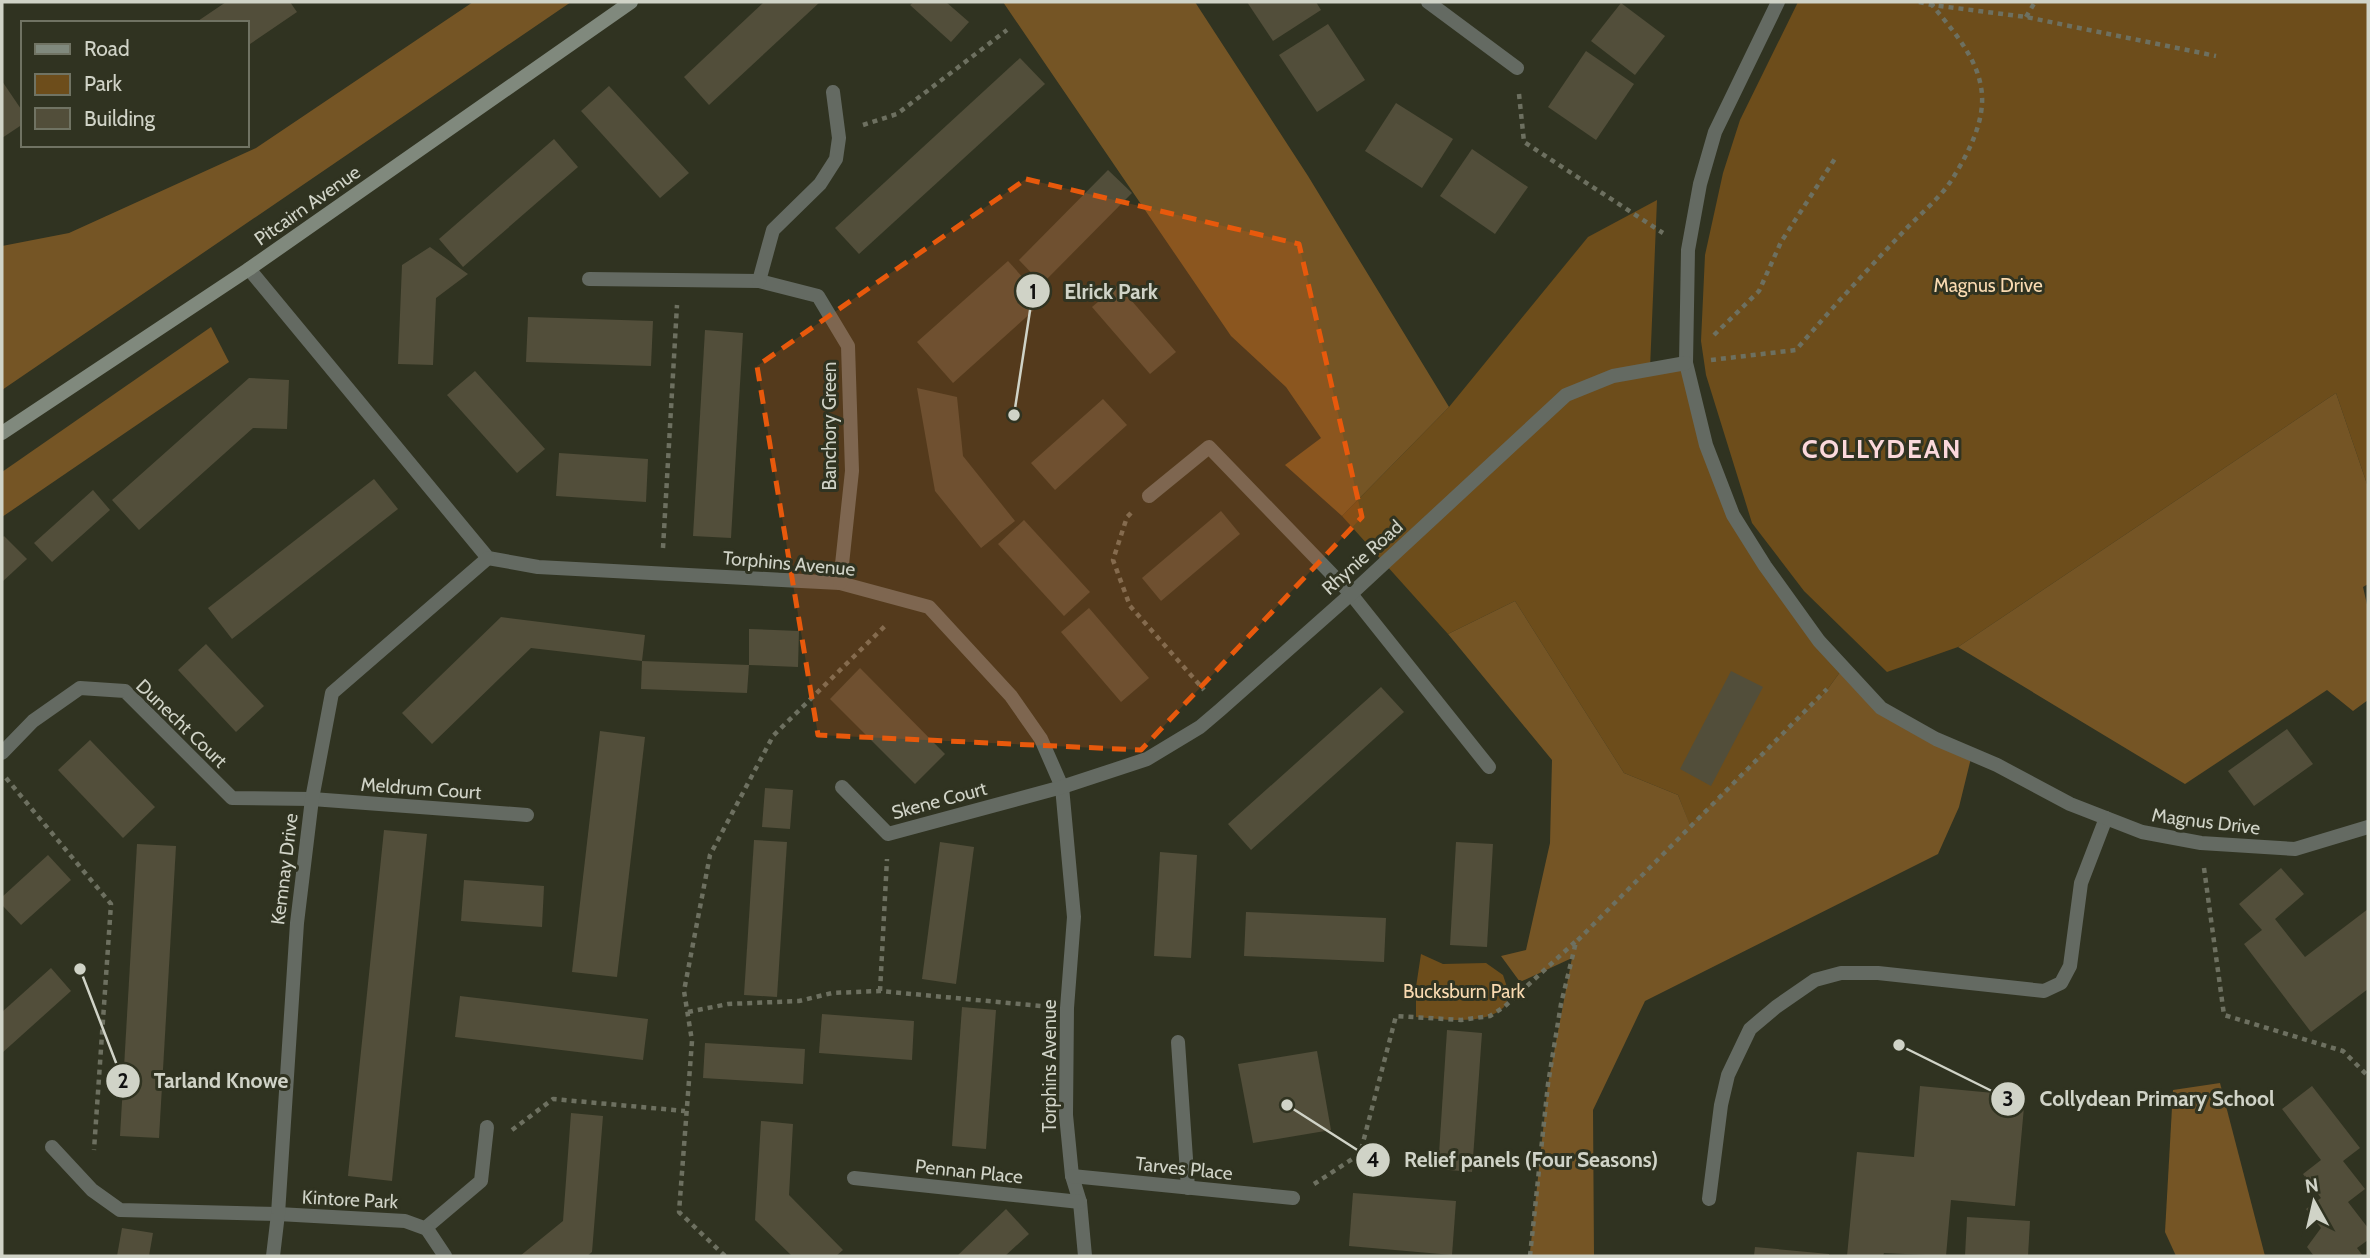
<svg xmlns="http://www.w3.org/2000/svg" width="2370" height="1258" font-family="Cabin,sans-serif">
  <rect width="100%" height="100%" fill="#303321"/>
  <!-- green -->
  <g fill="#6d4d1b">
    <polygon points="1798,2 2368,2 2368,487 2336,393 1958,647 1887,672 1804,591 1752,523 1706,375 1701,341 1705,255 1723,173 1740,120"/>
    <polygon points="1657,200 1650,369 1686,363 1733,515 1843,668 1827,690 1690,826 1678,795 1624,773 1515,601 1448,634 1342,516 1449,407 1588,237"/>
    <path d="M1421 954 1443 964 1486 963 1503 975 1509 993C1508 998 1506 1005 1503 1008 1483 1026 1440 1019 1416 1017V987Z"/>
  </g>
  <!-- forest -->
  <g fill="#755525">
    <polygon points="473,2 571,2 2,390 2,246 69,233 256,148"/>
    <polygon points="1003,2 1195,2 1308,176 1449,407 1342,516 1285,465 1321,438 1286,387 1231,336"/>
    <polygon points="211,327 229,362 2,517 2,472"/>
    <polygon points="2336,393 2368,487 2368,584 2363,587 2368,609 2368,700 2353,711 2327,690 2185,784 1958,647"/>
    <polygon points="1515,601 1624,773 1678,795 1690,825 1827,690 1843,668 1881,708 1972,754 1959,807 1938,854 1645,1001 1593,1110 1594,1256 1531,1256 1530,1252 1548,1084 1572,958 1520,982 1501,956 1526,950 1550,843 1552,760 1448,634"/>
    <polygon points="2220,1083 2265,1256 2176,1256 2165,1232 2173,1090"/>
  </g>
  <!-- building -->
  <g fill="#524e3a">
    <polygon points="226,2 290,2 297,12 247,46 247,23 195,23"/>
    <polygon points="764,2 820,2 709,105 684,77"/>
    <polygon points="914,2 946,2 969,22 951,42 910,5"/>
    <polygon points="1247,2 1316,2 1321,10 1273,41"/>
    <polygon points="1621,3 1665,36 1635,75 1591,41"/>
    <polygon points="1328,24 1365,80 1317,112 1279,55"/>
    <polygon points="1586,51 1634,84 1596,140 1548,107"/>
    <polygon points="1020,58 1045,84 859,254 835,228"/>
    <polygon points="2,81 23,112 23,124 2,138"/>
    <polygon points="609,86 689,173 660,198 581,111"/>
    <polygon points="1396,103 1453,139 1422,188 1365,151"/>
    <polygon points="554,139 578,167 463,267 439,239"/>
    <polygon points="1472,149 1528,187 1495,234 1440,196"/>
    <polygon points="1108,170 1132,193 1042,284 1019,260"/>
    <polygon points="430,247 468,274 436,298 433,365 398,364 402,265"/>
    <polygon points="1008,261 1044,301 953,383 917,342"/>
    <polygon points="1118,285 1176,352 1150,374 1092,307"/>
    <polygon points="528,317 653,321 651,366 526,362"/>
    <polygon points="705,330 743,333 731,538 693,536"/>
    <polygon points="475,371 545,449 517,473 447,395"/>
    <polygon points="249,378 289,380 287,429 253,428 139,530 112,500"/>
    <polygon points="917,388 957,397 963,456 1015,521 981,548 935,491"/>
    <polygon points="1103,399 1127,425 1055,490 1031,463"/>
    <polygon points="559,453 648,459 646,502 556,496"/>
    <polygon points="374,479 398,509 232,639 208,608"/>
    <polygon points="93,490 110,510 52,562 34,543"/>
    <polygon points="1221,511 1240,534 1161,601 1142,578"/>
    <polygon points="1024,520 1090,592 1064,616 998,544"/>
    <polygon points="4,536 27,559 2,582 2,538"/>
    <polygon points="1089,608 1149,678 1121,702 1061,632"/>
    <polygon points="501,617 645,635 642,661 531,648 432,744 402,713"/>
    <polygon points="749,629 799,631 798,667 749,665"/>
    <polygon points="206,644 264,706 236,732 178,670"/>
    <polygon points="642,661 749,665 747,693 641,689"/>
    <polygon points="860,668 945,754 915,784 830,699"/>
    <polygon points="1731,671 1763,687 1711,786 1680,769"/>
    <polygon points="1381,687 1404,712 1251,850 1228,824"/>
    <polygon points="2287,729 2313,764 2254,806 2228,771"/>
    <polygon points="600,731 645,737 617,977 572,972"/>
    <polygon points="90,740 155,807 123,838 58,770"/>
    <polygon points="765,788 793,790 790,829 762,827"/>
    <polygon points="384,830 427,834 392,1181 348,1176"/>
    <polygon points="754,840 787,842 777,997 744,995"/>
    <polygon points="940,842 974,847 956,984 922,979"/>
    <polygon points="1456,842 1493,844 1487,947 1450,945"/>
    <polygon points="137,844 176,846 159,1138 120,1136"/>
    <polygon points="1160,852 1197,855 1191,958 1154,956"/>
    <polygon points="48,855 71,880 21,925 2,905 2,897"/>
    <polygon points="2281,868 2304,894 2275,919 2305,957 2368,909 2368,989 2311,1032 2244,944 2262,930 2239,904"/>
    <polygon points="464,880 544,886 542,927 461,921"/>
    <polygon points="1246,912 1386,918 1384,962 1244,956"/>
    <polygon points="51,968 71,991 2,1053 2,1012"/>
    <polygon points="460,996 648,1019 643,1060 455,1037"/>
    <polygon points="962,1007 996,1010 986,1149 952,1146"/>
    <polygon points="822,1014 914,1021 912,1060 819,1053"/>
    <polygon points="1447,1030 1482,1033 1472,1172 1438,1169"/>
    <polygon points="705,1043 805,1049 803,1084 703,1078"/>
    <polygon points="1317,1051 1331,1130 1253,1143 1238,1064"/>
    <polygon points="1920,1086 2025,1096 2015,1206 1951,1200 1946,1256 1884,1253 1883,1256 1847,1256 1857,1152 1914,1157"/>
    <polygon points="2312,1086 2360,1148 2343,1161 2365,1189 2348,1202 2368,1228 2368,1240 2357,1248 2363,1256 2314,1256 2307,1247 2321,1228 2306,1209 2321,1198 2303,1174 2321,1160 2282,1109"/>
    <polygon points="571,1113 603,1116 592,1252 587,1256 520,1256 563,1221"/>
    <polygon points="761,1121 793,1124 789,1195 843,1250 836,1256 792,1256 755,1220"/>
    <polygon points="1353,1193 1456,1201 1452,1255 1349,1246"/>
    <polygon points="1006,1209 1029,1234 1005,1256 957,1256"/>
    <polygon points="1967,1217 2030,1221 2028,1256 1965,1256"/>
    <polygon points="122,1228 153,1233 149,1256 117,1256"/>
    <polygon points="1755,1247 1829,1254 1829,1256 1754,1256"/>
  </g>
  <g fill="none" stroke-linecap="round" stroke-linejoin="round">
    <!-- path -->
    <g stroke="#6d7060" stroke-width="4.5" stroke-dasharray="5 5" stroke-linecap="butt">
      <polyline points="1919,2 1932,5 2026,17 2216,56"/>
      <polyline points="2026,17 2035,2"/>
      <polyline points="1519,94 1524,142 1663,233"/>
      <polyline points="863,125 897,114 1007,30"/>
      <polyline points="1714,335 1759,291 1781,242 1836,157"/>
      <path d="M1711 360 1796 350C1831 309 1867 270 1904 231 1919 215 1939 199 1951 181 1968 154 1987 119 1981 87 1976 56 1951 28 1932 5L1934 2"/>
      <polyline points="1131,513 1127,517 1113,560 1130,606 1204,690"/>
      <polyline points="663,548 677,305"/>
      <polyline points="6,778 111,904 94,1150"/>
      <polyline points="2204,868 2224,1015 2343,1051 2368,1076"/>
      <polyline points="880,991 887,859"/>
      <polyline points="688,1012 728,1004 799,1001 832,993 880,991 1041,1006"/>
      <polyline points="512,1130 553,1099 685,1111"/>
      <polyline points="1314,1184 1360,1154 1396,1016 1461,1020 1490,1016 1504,1007 1575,942"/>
      <polyline points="725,1256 679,1212 692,1041 684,991 710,855 773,736 887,624"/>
      <polyline points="1530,1256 1548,1084 1561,1004 1576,942 1827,689"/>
    </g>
    <!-- lane -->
    <g stroke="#646a62" stroke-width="14">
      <polyline points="1178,1042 1188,1188"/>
      <polyline points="1709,1199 1721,1105 1728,1075 1750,1029 1776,1007 1815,980 1841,973 1878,973 2044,991 2061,983 2070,966 2081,883 2106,818"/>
      <polyline points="427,1229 429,1225 481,1181 487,1127"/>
    </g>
    <!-- street -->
    <g stroke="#646a62" stroke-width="14">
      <polyline points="1428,2 1517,68"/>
      <polyline points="1778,2 1715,132 1700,184 1688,250 1686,363 1706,445 1733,515 1765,566 1819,641 1881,708 1936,739 1997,765 2070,804 2142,832 2201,843 2295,849 2368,827"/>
      <polyline points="249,269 488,558 538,567 840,583 929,607 1011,696 1041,739 1062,787 1074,917 1067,1008 1066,1115 1072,1176 1080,1202 1085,1256"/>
      <polyline points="589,279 759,281 818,296 848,346 852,471 840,583"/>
      <polyline points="759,281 773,230 820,184 836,159 839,138 833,92"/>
      <polyline points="1149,496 1209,447 1351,594 1489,767"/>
      <polyline points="2,753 33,721 80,688 125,691 232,798 312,799 527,815"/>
      <polyline points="842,787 888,834 1062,787 1147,759 1200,727 1220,710 1351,594 1566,395 1613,376 1686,363"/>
      <polyline points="52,1147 92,1190 120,1210 278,1214 405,1221 427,1229 445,1256"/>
      <polyline points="1072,1176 1293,1198"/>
      <polyline points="854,1178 1080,1202"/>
      <polyline points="273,1256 278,1214 297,923 312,799 332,693 488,558"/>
    </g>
    <!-- secondary -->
    <polyline stroke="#80897d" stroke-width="14" points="2,433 249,269 631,2"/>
  </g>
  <!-- marked area -->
  <path fill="#e8590c" fill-opacity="0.2" stroke="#e8590c" stroke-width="5" stroke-dasharray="14 9" stroke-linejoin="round" d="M1026 179 1299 244 1362 517 1141 750 818 735 757 366Z"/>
  <g text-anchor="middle" stroke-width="6" stroke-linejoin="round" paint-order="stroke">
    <!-- street labels -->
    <g font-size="19" fill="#d0d3c7" stroke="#303321">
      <text transform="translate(307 205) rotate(-35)" y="7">Pitcairn Avenue</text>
      <text transform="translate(829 426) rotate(-90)" y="7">Banchory Green</text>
      <text transform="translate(1362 557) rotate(-42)" y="7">Rhynie Road</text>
      <text transform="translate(789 563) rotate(5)" y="7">Torphins Avenue</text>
      <text transform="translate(182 723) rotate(44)" y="7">Dunecht Court</text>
      <text transform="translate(421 788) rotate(4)" y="7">Meldrum Court</text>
      <text transform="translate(939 800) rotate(-15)" y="7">Skene Court</text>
      <text transform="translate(2206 821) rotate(7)" y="7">Magnus Drive</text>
      <text transform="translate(284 869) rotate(-83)" y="7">Kemnay Drive</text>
      <text transform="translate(1049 1066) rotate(-90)" y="7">Torphins Avenue</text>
      <text transform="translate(1184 1168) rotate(6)" y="7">Tarves Place</text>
      <text transform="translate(969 1171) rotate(6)" y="7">Pennan Place</text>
      <text transform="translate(350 1199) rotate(3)" y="7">Kintore Park</text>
    </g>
    <!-- park labels -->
    <g font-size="19" fill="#f9dab1" stroke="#303321">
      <text x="1988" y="292">Magnus Drive</text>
      <text x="1464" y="998">Bucksburn Park</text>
    </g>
    <!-- district labels -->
    <g font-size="26" font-weight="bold" letter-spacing="2" fill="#fbd8db" stroke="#303321">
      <text x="1882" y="458">COLLYDEAN</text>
    </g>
  </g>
  <!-- callouts -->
  <path fill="none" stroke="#d0d3c7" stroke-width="2.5" d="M1014 415L1033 291M80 969L123 1081M1899 1045L2008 1099M1287 1105L1373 1160"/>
  <g fill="#d0d3c7" stroke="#303321" stroke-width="2.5">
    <circle cx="1014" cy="415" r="7"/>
    <circle cx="80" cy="969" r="7"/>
    <circle cx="1899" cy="1045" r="7"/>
    <circle cx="1287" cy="1105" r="7"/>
    <circle cx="1033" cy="291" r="18"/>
    <circle cx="123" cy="1081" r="18"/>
    <circle cx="2008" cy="1099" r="18"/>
    <circle cx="1373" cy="1160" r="18"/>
  </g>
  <g font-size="21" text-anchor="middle" font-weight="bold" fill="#111">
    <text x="1033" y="299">1</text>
    <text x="123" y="1088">2</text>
    <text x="2008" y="1106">3</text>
    <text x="1373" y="1167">4</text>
  </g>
  <g font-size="21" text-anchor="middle" font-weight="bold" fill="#d0d3c7" stroke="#303321" stroke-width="6" stroke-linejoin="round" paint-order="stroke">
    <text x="1111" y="299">Elrick Park</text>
    <text x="221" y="1088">Tarland Knowe</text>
    <text x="2157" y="1106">Collydean Primary School</text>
    <text x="1531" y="1167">Relief panels (Four Seasons)</text>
  </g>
  <!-- border -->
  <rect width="2370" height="1258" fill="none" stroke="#d0d3c7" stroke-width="7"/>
  <!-- legend -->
  <rect x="21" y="21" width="228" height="126" fill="#303321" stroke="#707363" stroke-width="2"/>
  <rect x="35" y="44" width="35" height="10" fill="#80897d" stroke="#707363" stroke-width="2"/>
  <text x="84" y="56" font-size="21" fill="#d0d3c7">Road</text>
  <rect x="35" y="74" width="35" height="21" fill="#6d4d1b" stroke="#707363" stroke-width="2"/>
  <text x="84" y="91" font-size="21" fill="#d0d3c7">Park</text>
  <rect x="35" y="108" width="35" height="21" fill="#524e3a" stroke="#707363" stroke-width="2"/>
  <text x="84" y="126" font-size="21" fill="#d0d3c7">Building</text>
  <!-- north arrow -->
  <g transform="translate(2314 1202) rotate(352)" stroke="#303321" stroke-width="5" paint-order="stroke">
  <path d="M0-5L12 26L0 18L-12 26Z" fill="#d0d3c7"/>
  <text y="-10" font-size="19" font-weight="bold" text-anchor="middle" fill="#d0d3c7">N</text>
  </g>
</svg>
